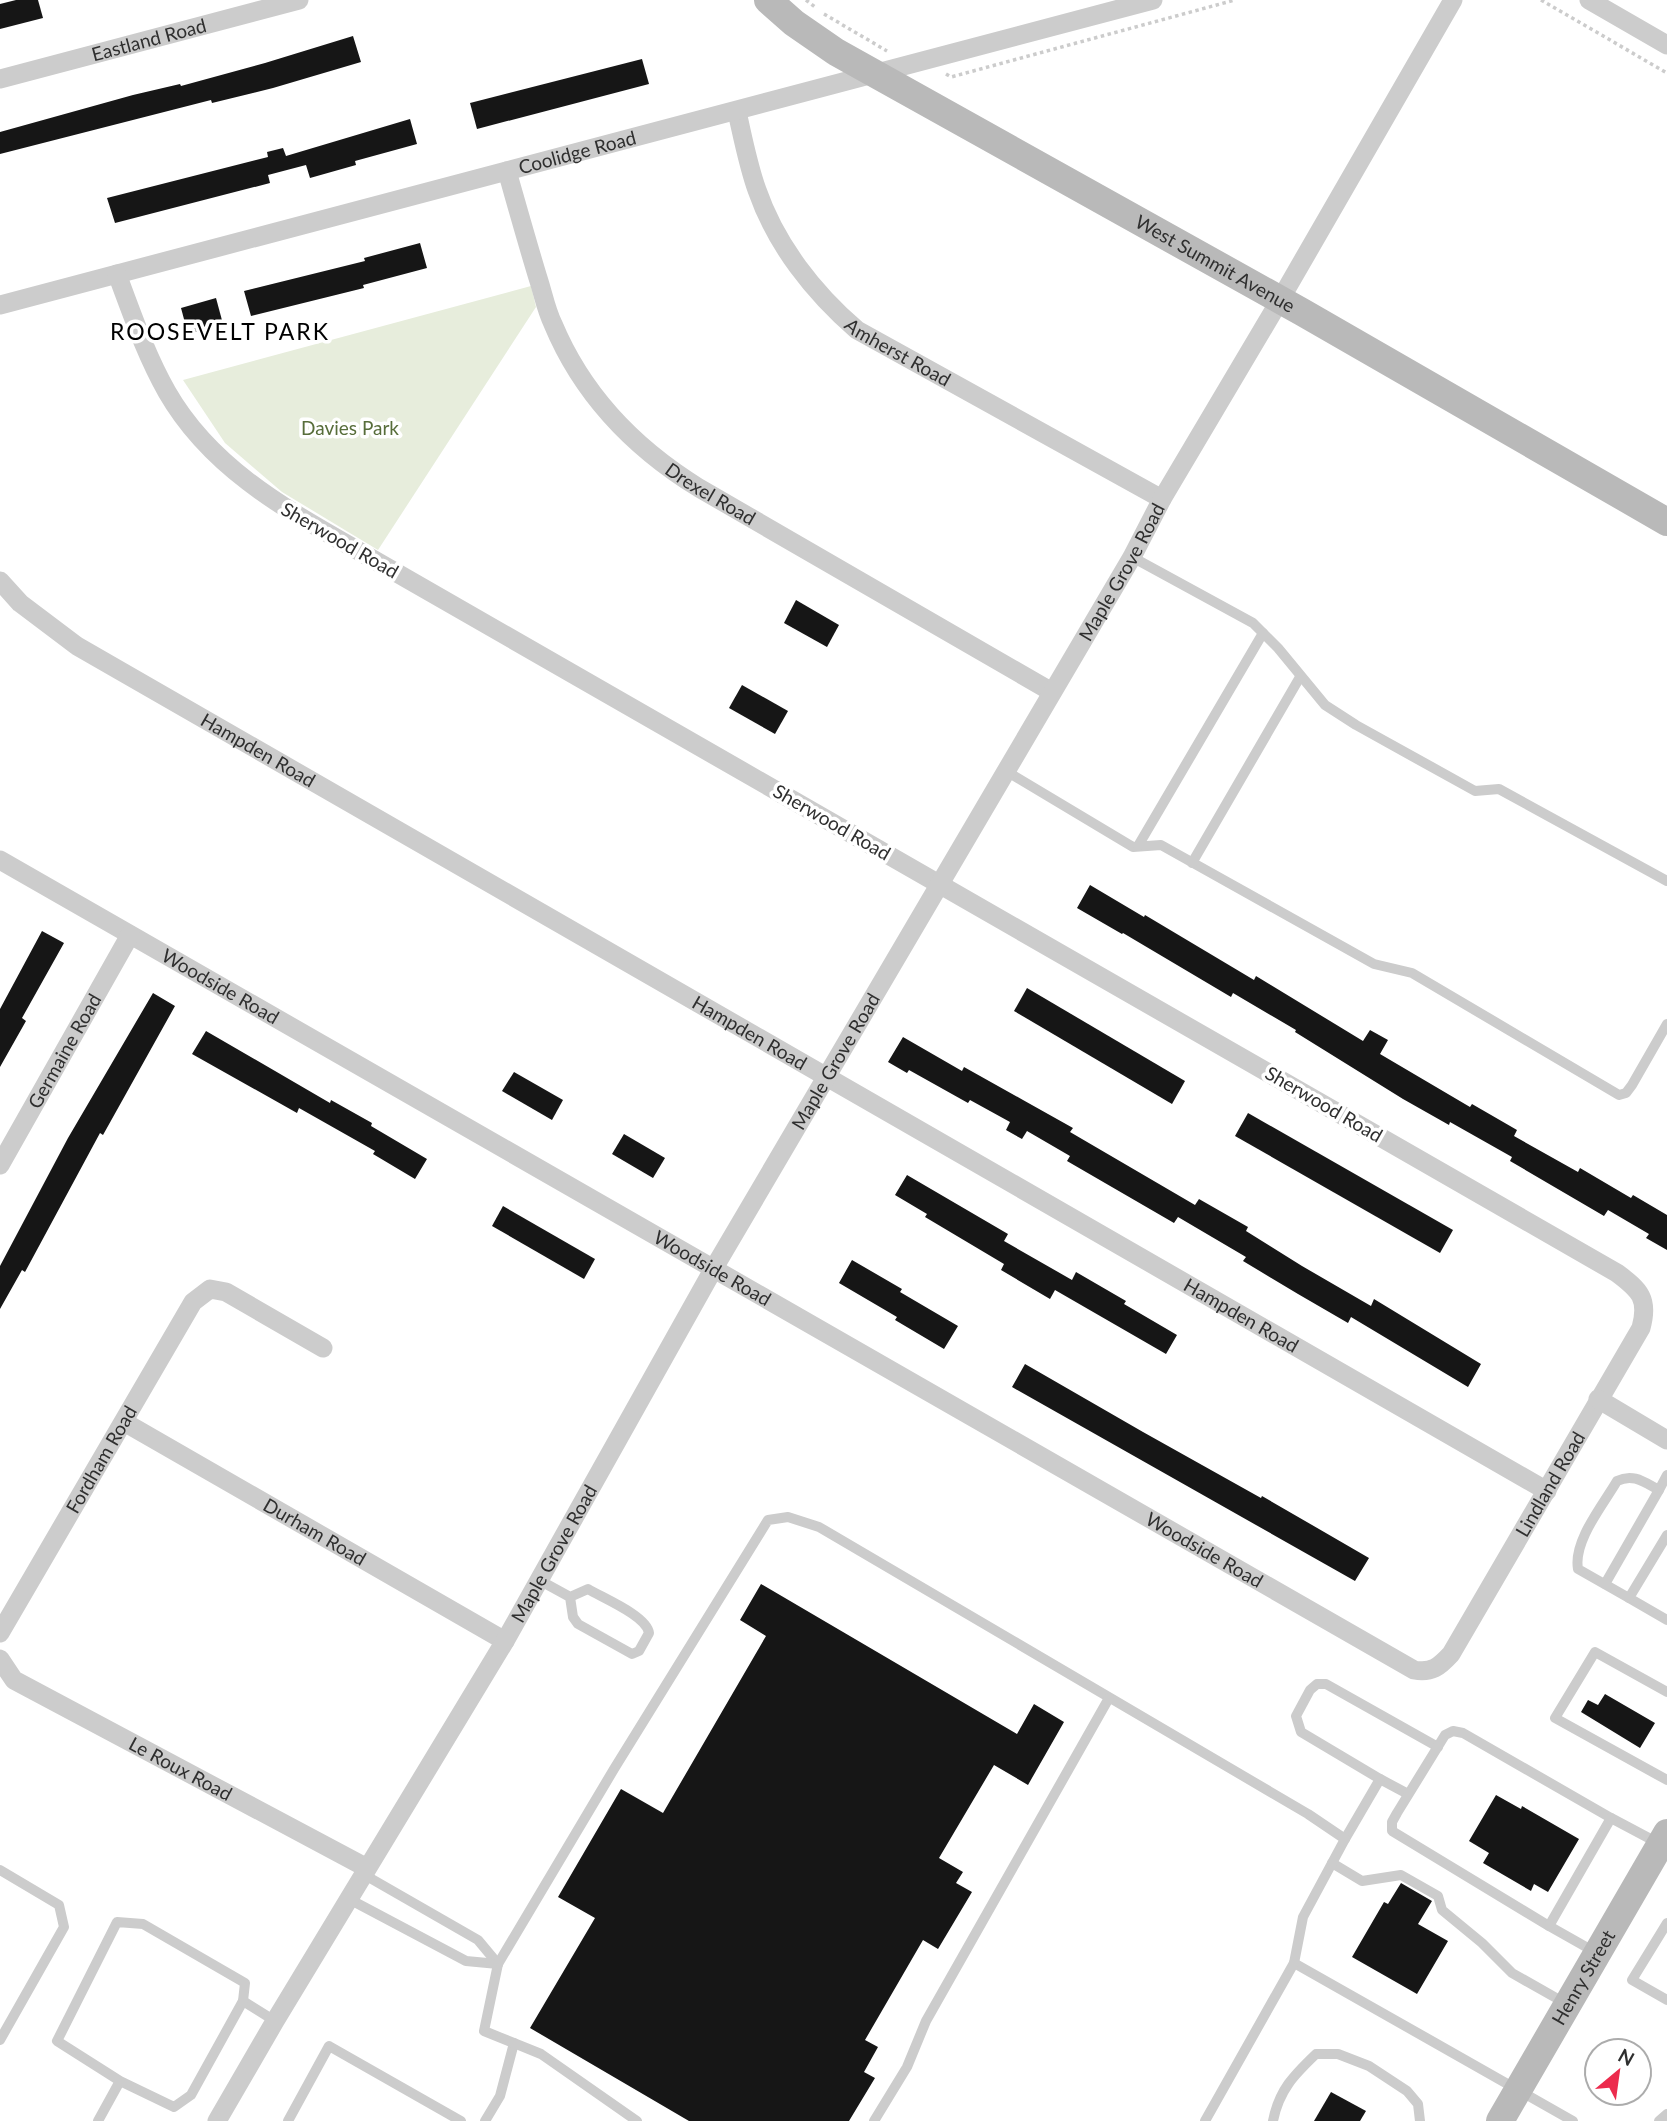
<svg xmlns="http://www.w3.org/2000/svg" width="1667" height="2121" font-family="Lato,sans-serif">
  <rect width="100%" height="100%" fill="#fff"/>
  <!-- green -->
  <polygon fill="#e7eddc" points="531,286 536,307 378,550 282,492 225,443 183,380"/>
  <!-- building -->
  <g fill="#161616">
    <polygon points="16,0 38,0 43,18 0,29 0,4"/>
    <polygon points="353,36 361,62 273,88 212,103 211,100 0,154 0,132 133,95 180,84 181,86 265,63"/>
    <polygon points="642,59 649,84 477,129 470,103"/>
    <polygon points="410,119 417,144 355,161 356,165 310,178 306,165 268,175 270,183 115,223 107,198 268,157 267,152 283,148 286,156"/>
    <polygon points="420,243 427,268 363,285 364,288 251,316 244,291 365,261 364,258"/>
    <polygon points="216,298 223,324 188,334 181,308"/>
    <polygon points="796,600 839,625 827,647 784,623"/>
    <polygon points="742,685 788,711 775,734 729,708"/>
    <polygon points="1090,885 1144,917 1145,915 1254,980 1256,976 1363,1041 1370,1030 1388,1040 1380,1054 1470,1107 1472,1104 1517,1130 1514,1136 1578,1172 1580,1168 1631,1198 1633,1195 1667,1215 1667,1250 1646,1238 1649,1234 1608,1210 1604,1216 1510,1161 1512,1157 1450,1122 1449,1125 1403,1099 1295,1032 1296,1030 1233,993 1231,997 1123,933 1122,934 1077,908"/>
    <polygon points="42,931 64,943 22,1018 26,1021 0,1067 0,1009"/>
    <polygon points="1027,988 1185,1081 1172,1104 1014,1011"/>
    <polygon points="153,993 175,1006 103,1135 100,1133 25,1272 22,1270 0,1309 0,1266 68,1138"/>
    <polygon points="206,1031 330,1103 331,1100 372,1123 371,1126 427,1159 415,1179 373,1154 375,1151 299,1108 297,1113 192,1054"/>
    <polygon points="903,1037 962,1071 964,1067 1023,1100 1073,1128 1070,1132 1195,1205 1199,1199 1248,1227 1246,1231 1302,1266 1371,1306 1374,1299 1481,1364 1468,1387 1351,1317 1348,1323 1298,1294 1243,1261 1246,1257 1178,1217 1174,1223 1067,1161 1070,1156 1027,1131 1022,1139 1006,1130 1010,1122 970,1100 968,1103 909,1070 907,1073 888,1062"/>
    <polygon points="514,1072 563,1100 552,1120 502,1091"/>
    <polygon points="1248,1113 1453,1230 1440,1253 1235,1136"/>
    <polygon points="624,1134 665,1158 653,1178 612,1154"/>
    <polygon points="907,1175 1008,1234 1004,1241 1072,1280 1076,1272 1126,1301 1124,1304 1177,1335 1166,1354 1055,1290 1050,1299 1001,1270 1004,1264 925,1217 927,1214 895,1195"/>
    <polygon points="503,1206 595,1259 584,1279 492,1226"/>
    <polygon points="852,1260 902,1289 900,1292 958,1326 944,1349 895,1320 897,1317 839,1283"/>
    <polygon points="1025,1364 1143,1432 1261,1498 1262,1496 1369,1558 1355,1581 1012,1387"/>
    <polygon points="761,1584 1017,1734 1034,1704 1064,1722 1028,1785 994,1765 939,1858 963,1872 956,1883 972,1892 938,1949 923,1940 865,2040 878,2047 864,2072 875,2078 849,2121 689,2121 530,2028 595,1918 558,1897 621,1789 663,1813 766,1636 740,1620"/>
    <polygon points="1605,1694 1655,1723 1640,1748 1581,1712 1588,1700 1598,1705"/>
    <polygon points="1496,1795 1521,1809 1522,1806 1579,1839 1548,1892 1534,1884 1531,1891 1483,1863 1489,1853 1469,1841"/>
    <polygon points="1401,1883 1432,1901 1418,1924 1448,1941 1417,1994 1352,1957 1384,1902 1388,1904"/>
    <polygon points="1331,2092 1366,2111 1360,2121 1314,2121"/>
  </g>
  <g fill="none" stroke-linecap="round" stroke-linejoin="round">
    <!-- path -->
    <g stroke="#ccc" stroke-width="3.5" stroke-dasharray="3.5 3.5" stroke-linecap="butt">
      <polyline points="806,0 815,7"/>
      <polyline points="1541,0 1667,73"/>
      <polyline points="824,14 887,51"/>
      <polyline points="946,74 951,77 1235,0"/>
    </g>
    <!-- lane -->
    <g stroke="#ccc" stroke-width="10">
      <polyline points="1132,557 1253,623 1278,648 1325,705 1356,725 1475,791 1499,789 1667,881"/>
      <polyline points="1006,771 1133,847 1161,845 1374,964 1412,973 1619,1095 1626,1093 1632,1085 1667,1024"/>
      <polyline points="1138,846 1263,633"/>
      <polyline points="1192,863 1300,677"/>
      <polyline points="1667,1535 1629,1598 1667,1620"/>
      <path d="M539 1580 570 1597 573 1617 578 1624 632 1654 639 1651 649 1633C647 1616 603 1598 588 1589L570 1597"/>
      <polyline points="1605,1584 1659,1490"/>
      <path d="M1629 1598 1578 1569C1573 1541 1603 1505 1617 1481 1633 1473 1644 1482 1659 1490L1667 1475"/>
      <polyline points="1667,1692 1595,1652 1555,1718 1667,1780"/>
      <polyline points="1380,1779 1408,1794"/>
      <polyline points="1345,1839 1380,1779 1301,1732 1296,1716 1310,1690 1317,1684 1326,1684 1438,1747"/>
      <polyline points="1332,1863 1362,1881 1401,1875 1438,1896 1442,1910 1482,1943 1512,1973 1565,2003"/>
      <polyline points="0,1870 59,1905 64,1927 0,2040"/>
      <polyline points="363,1874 478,1940 498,1964"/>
      <polyline points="349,1899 466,1961 498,1964"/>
      <polyline points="1667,1923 1632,1980 1667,2000"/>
      <polyline points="1549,1926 1392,1831 1392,1822 1397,1813 1445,1735 1453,1731 1463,1733 1611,1818"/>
      <polyline points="1595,1952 1549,1926 1611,1818 1660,1844"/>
      <polyline points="1294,1963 1573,2121"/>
      <polyline points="243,2001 275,2021"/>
      <polyline points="98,2121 120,2081 174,2107 191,2095 243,2001 245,1983 143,1924 117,1922 57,2041 120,2081"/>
      <polyline points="288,2121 329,2046 461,2121"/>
      <polyline points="485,2121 500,2096 514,2043"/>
      <polyline points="637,2121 541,2054 484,2031 498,1964 614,1769 768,1520 788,1517 819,1527 1308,1814 1345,1839 1303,1917 1294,1963 1205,2121"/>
      <polyline points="874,2121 907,2067 926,2021 1109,1698"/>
      <path d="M1273 2121C1279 2090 1294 2075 1316 2054H1338L1369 2066 1407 2091 1418 2104 1420 2121"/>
      <polyline points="1659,2121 1667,2114"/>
    </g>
    <!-- street -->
    <g stroke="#ccc" stroke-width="19">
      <polyline points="1589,0 1667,45"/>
      <path id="s1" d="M0 79 299 0"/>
      <path id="s2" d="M737 112C743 138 748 165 757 190 776 245 814 293 857 330L1162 499"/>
      <path id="s3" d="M507 171C517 206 527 242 538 278 543 293 546 310 553 324 583 396 634 448 699 488L1052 692"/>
      <path id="s4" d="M0 305 1153 0"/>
      <path id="s5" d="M0 581 20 603 77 646 1547 1491"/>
      <path id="s6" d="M0 860 1414 1670C1432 1673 1439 1667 1451 1654L1641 1328C1649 1299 1640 1290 1617 1273L376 561C297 515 214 474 167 392 146 355 132 314 117 274"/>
      <path id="s7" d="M0 1165 130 935"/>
      <polyline points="1598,1399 1667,1440"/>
      <path id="s8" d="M124 1422 505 1641"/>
      <path id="s9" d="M0 1633 193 1302 210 1289 226 1292 323 1348"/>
      <path id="s10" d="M0 1659 14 1680 367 1868"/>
      <path id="s11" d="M217 2121 275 2021 505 1641 714 1268 1132 557 1162 499 1280 300 1453 0"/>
    </g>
    <!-- secondary -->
    <g stroke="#b9b9b9" stroke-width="28">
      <path id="s12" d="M768 0 794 23 836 52 1302 312 1667 522"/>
      <path id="s13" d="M1500 2121 1667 1833"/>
    </g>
  </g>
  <g text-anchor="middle" stroke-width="7" stroke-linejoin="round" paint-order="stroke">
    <!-- street labels -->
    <g font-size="19" fill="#2f2f2f" stroke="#fff">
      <text dy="7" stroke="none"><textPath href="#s1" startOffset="154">Eastland Road</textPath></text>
      <text dy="7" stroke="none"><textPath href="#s4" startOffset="597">Coolidge Road</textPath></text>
      <text dy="7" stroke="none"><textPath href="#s12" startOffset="520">West Summit Avenue</textPath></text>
      <text dy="7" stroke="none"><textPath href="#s2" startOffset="301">Amherst Road</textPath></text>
      <text dy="7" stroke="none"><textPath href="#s3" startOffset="396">Drexel Road</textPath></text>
      <text transform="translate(340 540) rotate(30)" y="7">Sherwood Road</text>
      <text dy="7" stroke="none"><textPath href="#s11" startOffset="1794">Maple Grove Road</textPath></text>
      <text dy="7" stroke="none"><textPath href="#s5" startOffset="310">Hampden Road</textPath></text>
      <text transform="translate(832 822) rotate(30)" y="7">Sherwood Road</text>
      <text dy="7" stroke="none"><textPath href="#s6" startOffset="254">Woodside Road</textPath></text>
      <text dy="7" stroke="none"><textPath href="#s5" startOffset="877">Hampden Road</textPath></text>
      <text dy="7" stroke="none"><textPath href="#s7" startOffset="131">Germaine Road</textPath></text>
      <text dy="7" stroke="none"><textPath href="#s11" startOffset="1227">Maple Grove Road</textPath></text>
      <text transform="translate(1324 1104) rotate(30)" y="7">Sherwood Road</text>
      <text dy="7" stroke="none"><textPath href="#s6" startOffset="821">Woodside Road</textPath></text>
      <text dy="7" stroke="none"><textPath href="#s5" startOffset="1444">Hampden Road</textPath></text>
      <text dy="7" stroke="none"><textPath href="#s9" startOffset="201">Fordham Road</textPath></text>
      <text dy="7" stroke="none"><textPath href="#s6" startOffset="1869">Lindland Road</textPath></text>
      <text dy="7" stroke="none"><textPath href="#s8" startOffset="220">Durham Road</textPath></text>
      <text dy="7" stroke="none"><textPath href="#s6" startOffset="1388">Woodside Road</textPath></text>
      <text dy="7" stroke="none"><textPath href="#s11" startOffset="660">Maple Grove Road</textPath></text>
      <text dy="7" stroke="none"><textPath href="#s10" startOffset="214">Le Roux Road</textPath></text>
      <text dy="7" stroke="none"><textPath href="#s13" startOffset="166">Henry Street</textPath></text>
    </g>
    <!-- park labels -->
    <g font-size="19" fill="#576d3a" stroke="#fff">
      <text x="350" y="435">Davies Park</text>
    </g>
    <!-- quarter labels -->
    <g font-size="23" letter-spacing="2" fill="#000" stroke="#fff">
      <text x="220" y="340">ROOSEVELT PARK</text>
    </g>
  </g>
  <!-- north arrow -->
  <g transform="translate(1618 2072) rotate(29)"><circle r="33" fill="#ffffff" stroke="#acacac" stroke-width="2"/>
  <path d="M0-5L12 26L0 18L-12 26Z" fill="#ec2b4d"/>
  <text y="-10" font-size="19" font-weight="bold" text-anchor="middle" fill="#2f2f2f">N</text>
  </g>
</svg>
